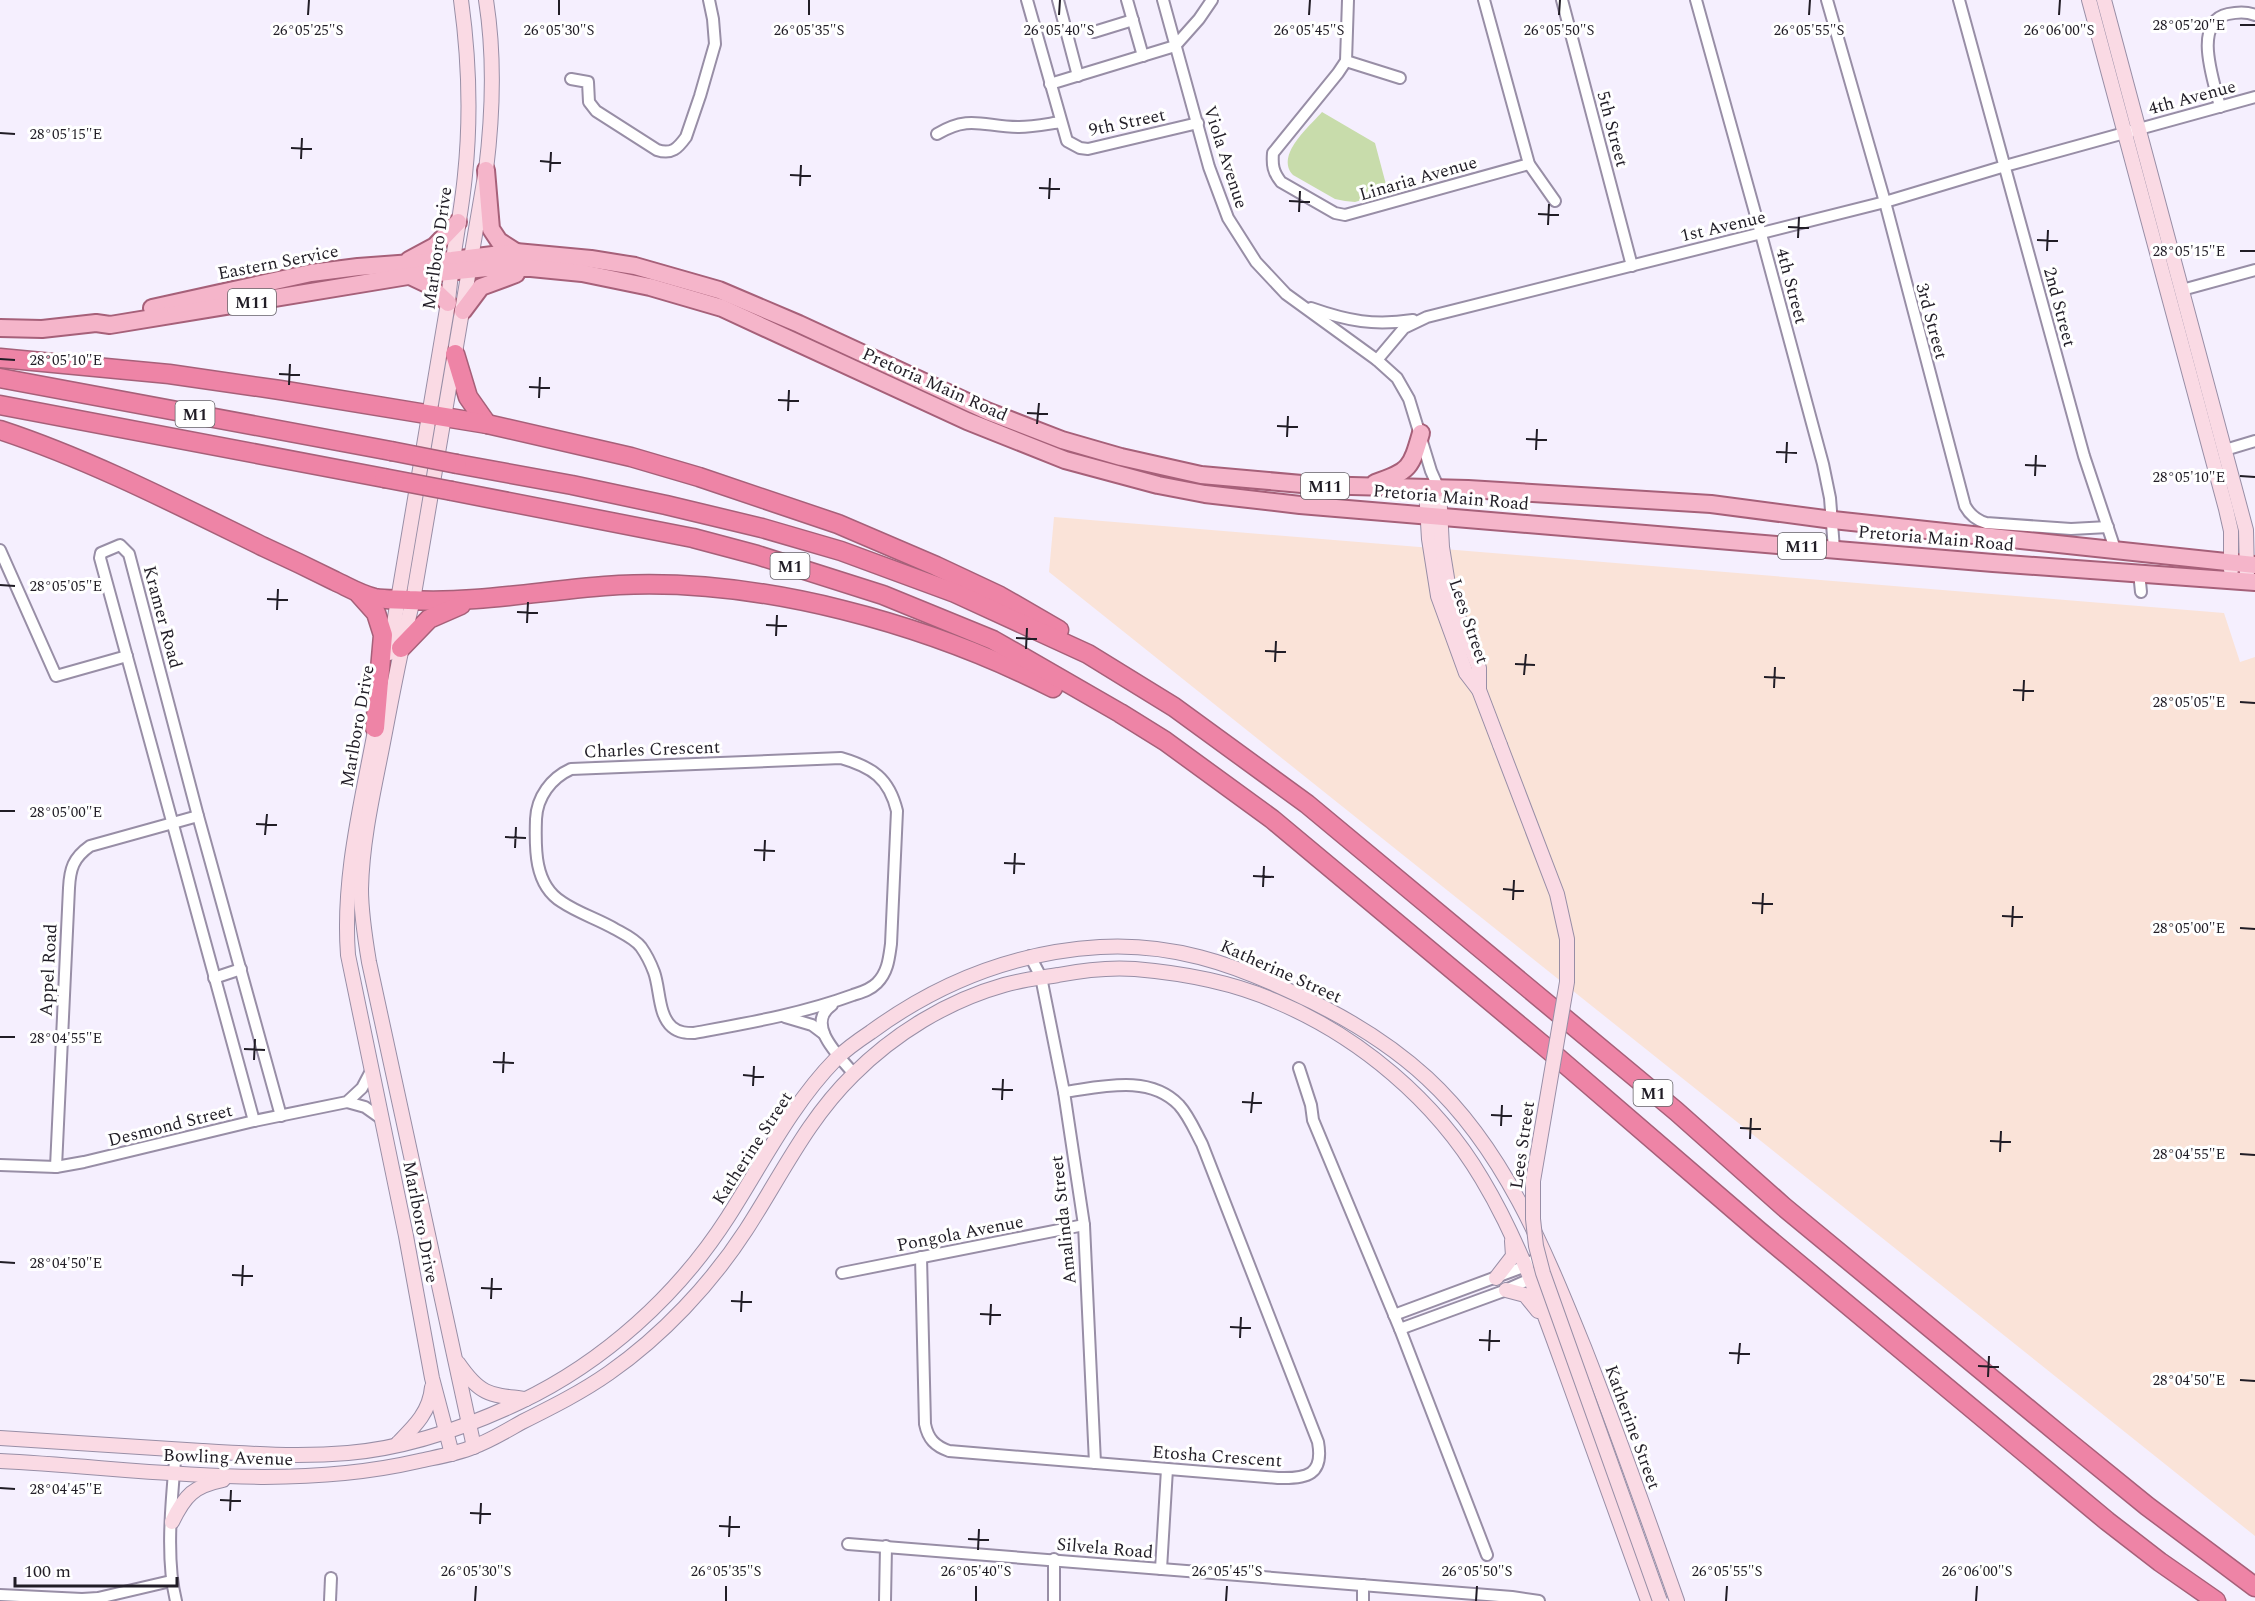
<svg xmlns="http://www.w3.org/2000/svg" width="2255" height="1601" font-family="Spectral,serif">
  <rect width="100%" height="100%" fill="#f5effe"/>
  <!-- industrial -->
  <polygon fill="#fae3d8" points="1054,517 2224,613 2240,662 2255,657 2255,1536 1049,572"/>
  <!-- green -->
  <path fill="#c8dcab" d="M1322 112 1375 143 1388 192 1355 202 1345 201 1335 199 1293 175C1275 155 1309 127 1322 112Z"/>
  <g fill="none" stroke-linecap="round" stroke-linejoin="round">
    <!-- street casing -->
    <g stroke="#988ea6" stroke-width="14">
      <g id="street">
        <polyline points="1027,0 1067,141 1080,148 1088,149 1198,123"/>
        <polyline points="1058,0 1078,76"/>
        <polyline points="1127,0 1143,56"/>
        <polyline points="1163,0 1209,167 1228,218 1256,262 1286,294 1377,360 1397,378 1409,399 1431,471 1439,489"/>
        <path d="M1348 0 1346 61 1338 73 1273 153C1272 165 1273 172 1281 182L1335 213 1345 215 1529 164"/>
        <polyline points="1484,0 1529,164 1555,201"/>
        <polyline points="1562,0 1632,266"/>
        <polyline points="1696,0 1761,234 1823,464 1830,498 1834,549"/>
        <path d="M1827 0 1885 202 1965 506C1970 515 1976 520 1986 523L2071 529 2108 527"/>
        <polyline points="1959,0 2084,456 2116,552"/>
        <polyline points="1094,32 1133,20"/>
        <polyline points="1346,61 1400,78"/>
        <path d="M571 79 588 82 589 102 596 111 657 150C672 155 678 148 686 137L700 96 715 44 713 19 709 0"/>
        <polyline points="1050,84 1175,46 1199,19 1212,0"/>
        <path d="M2220 107C2215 84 2191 22 2228 14 2237 12 2246 11 2255 15"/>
        <path d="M937 134C970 114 984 127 1019 127 1033 127 1047 124 1061 122"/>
        <polyline points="2182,290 2255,270"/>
        <path d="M1311 308C1348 321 1374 326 1413 320"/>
        <polyline points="1377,360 1404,328 1427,317 1885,202 2005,166 2255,97"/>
        <polyline points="2225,450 2255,441"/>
        <polyline points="0,550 56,676 127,656"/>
        <polyline points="2139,572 2141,592"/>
        <path d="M841 758C872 767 889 778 897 811L891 944C889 958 888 972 877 983 870 990 862 992 853 995 801 1014 748 1023 694 1033 687 1033 679 1033 672 1027 658 1015 660 988 654 972 651 964 646 954 641 947 635 939 624 934 615 929 598 919 578 913 562 902 534 885 535 848 536 819 537 797 551 778 571 769Z"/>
        <polyline points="1030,956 1041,977 1064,1092 1084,1225 1095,1463"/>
        <polyline points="214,978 241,969"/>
        <path d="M832 1005C804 1024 840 1057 854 1074"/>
        <polyline points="785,1017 812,1025 824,1034"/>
        <polyline points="1299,1068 1311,1105 1313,1120 1400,1329 1487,1555"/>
        <polyline points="347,1102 365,1107 382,1119"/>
        <polyline points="254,1121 100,558 101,553 120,545 129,554 198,816 281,1116"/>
        <polyline points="0,1165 56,1167 84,1162 254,1121 347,1102 362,1088 371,1071"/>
        <path d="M56 1167 69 888C70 869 73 858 90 846L198 816"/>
        <path d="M921 1257 925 1424C928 1439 935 1446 949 1451L1278 1478C1307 1479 1324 1475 1318 1442L1202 1144C1195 1131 1189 1116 1179 1105 1149 1074 1102 1087 1064 1092"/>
        <polyline points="842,1273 1084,1225"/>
        <polyline points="1394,1315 1526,1266 1544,1252"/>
        <polyline points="1400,1329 1501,1292 1537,1276"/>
        <polyline points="848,1544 1512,1597 1539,1601"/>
        <polyline points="1161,1569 1167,1469"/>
        <polyline points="1363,1585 1363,1601"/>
        <polyline points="0,1595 82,1599 98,1598 171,1581"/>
        <path d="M176 1601C165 1557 172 1496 176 1450"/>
        <polyline points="330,1601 331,1578"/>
        <polyline points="885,1601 886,1546"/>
        <polyline points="1054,1601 1054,1559"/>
      </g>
    </g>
    <!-- secondary casing -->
    <g stroke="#988ea6" stroke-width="16">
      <g id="secondary">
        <polyline points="2089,0 2226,509 2231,531 2231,570"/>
        <polyline points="2104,0 2246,530 2247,573"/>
        <polyline points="1426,489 1429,539 1438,596 1466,673 1479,690 1500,745"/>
        <polyline points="1439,489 1442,547 1448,584 1456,611 1479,668 1479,690"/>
        <path d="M389 653 448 303C451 260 461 218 465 175 471 117 469 58 461 0"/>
        <path d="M377 720C363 798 342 875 348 955L406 1236 432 1378 452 1454"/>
        <polyline points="1496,1278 1513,1256 1512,1241"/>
        <polyline points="1506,1290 1525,1295 1538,1311"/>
        <path d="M458 1363C480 1395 489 1395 526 1399"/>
        <path d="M0 1438C67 1442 135 1447 202 1451 251 1454 299 1457 348 1453 407 1448 467 1427 520 1402 604 1362 678 1295 728 1217 762 1164 791 1105 836 1059 846 1049 859 1040 871 1032 939 982 1016 952 1100 947 1171 943 1231 963 1294 993 1342 1015 1388 1042 1427 1078 1505 1150 1545 1251 1584 1347 1617 1431 1647 1516 1677 1601"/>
        <path d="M398 1443C414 1427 430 1412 432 1387"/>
        <path d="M474 1447 369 962C365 938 361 913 361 889 362 843 372 798 381 753 391 702 400 650 413 600L486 170C493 113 495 57 486 0"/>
        <path d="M0 1461C140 1468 281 1493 419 1461 437 1457 456 1454 473 1447 490 1441 506 1431 522 1422 552 1407 582 1392 609 1373 662 1336 711 1284 746 1230 781 1176 807 1120 853 1075 894 1034 947 1001 1004 985 1021 980 1040 978 1058 975 1084 970 1109 967 1135 969 1182 973 1232 982 1275 1001 1359 1036 1436 1101 1482 1179 1520 1242 1544 1313 1569 1382 1596 1455 1622 1528 1648 1601"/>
        <path d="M172 1522C185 1495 194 1486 223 1480"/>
      </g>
    </g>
    <!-- primary casing -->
    <g stroke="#a66079" stroke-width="20">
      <g id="primary">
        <polyline points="486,170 491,229 499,241 516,252"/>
        <polyline points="409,260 435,246 458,222"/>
        <polyline points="410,276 429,285 448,303"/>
        <polyline points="152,308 311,273 358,267 452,260 516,252 591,259 635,266 719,290 799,324 987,411 1062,440 1121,457 1201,475 1313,485 1468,489 1711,504 1833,520 2255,565"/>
        <polyline points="463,311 481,287 516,274"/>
        <polyline points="0,328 42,329 96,323 110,325 408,276 487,268 531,268 582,273 650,287 722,308 967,421 1065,460 1158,485 1205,494 1300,505 1993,563 2255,582"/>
        <path d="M1375 483C1410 471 1411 468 1421 433"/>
      </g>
    </g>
    <!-- highway casing -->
    <g stroke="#a66079" stroke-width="21">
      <g id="highway">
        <polyline points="455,354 468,397 487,424"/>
        <polyline points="0,358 169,374 280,390 487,424 631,457 699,477 838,524 936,566 1000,596 1059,630"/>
        <polyline points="0,378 391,451"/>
        <polyline points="0,405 384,478"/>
        <path d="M0 430C91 460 178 505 264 547 288 558 311 569 335 581 348 587 361 595 375 598 386 600 398 599 409 600 479 604 549 589 619 585 762 578 927 624 1053 688"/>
        <polyline points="457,464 572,485 666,505 762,528 841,551 955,593 1088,654 1174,707 1307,804 1676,1111 1784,1207 2066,1440 2147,1506 2255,1587"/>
        <polyline points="452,491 693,538 757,555 883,595 993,640 1120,713 1165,741 1272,819 1550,1051 1759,1231 2107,1521 2160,1562 2216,1601"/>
        <polyline points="359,594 376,613 383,635 375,728"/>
        <polyline points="401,648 429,619 461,605"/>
      </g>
    </g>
    <!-- street -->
    <use href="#street" stroke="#fff" stroke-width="10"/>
    <!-- secondary -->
    <use href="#secondary" stroke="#fadae4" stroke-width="14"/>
    <!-- primary -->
    <use href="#primary" stroke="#f5b5ca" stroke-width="16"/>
    <!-- highway -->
    <use href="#highway" stroke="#ee84a6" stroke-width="18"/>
    <!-- secondary-bridge casing -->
    <g stroke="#988ea6" stroke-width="16" stroke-linecap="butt">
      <polyline id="secondary-bridge" points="1500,745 1557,894 1567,939 1567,982 1533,1181 1533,1219 1536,1246 1543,1273 1660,1601"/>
    </g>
    <!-- highway-bridge casing -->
    <g stroke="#a66079" stroke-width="21" stroke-linecap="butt">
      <g id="highway-bridge">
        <polyline points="391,451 457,464"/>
        <polyline points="384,478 452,491"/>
      </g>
    </g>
    <!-- secondary-bridge -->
    <use href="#secondary-bridge" stroke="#fadae4" stroke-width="14"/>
    <!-- highway-bridge -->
    <use href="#highway-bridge" stroke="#ee84a6" stroke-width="18"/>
  </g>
  <!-- ticks -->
  <path fill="none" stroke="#211d26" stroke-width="2" d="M308 15 309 0M559 15V0M809 15V0M1059 15 1060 0M1309 15 1310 0M1559 15 1560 0M1809 15 1810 0M2059 15 2060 0M2240 25H2255M0 133 15 134M291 148 312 149M301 159 302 138M540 161 561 163M550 172 551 152M790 175 811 176M800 186 801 165M1039 188 1060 189M1049 199 1050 178M1289 201 1310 202M1299 212 1300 191M1538 214 1559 215M1548 225 1549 204M1788 227 1809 228M1798 238 1799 217M2037 240 2058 241M2047 251 2048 230M2240 251H2255M0 359 15 360M279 374 300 375M289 385 290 364M529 387 550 388M539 398 540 377M778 400 799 401M788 411 789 390M1027 413 1048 414M1037 424 1039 403M1277 426 1298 427M1287 437 1288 416M1526 439 1547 440M1536 450 1537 429M1776 452 1797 453M1786 463 1787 442M2025 465 2046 466M2035 476 2036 455M2240 476 2255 477M0 585 15 586M267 599 288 600M277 610 278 589M517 612 538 613M527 623 528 602M766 625 787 626M776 636 777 615M1016 638 1037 639M1026 649 1027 628M1265 651 1286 652M1275 662 1276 641M1515 664 1535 665M1524 675 1526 654M1764 677 1785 678M1774 688 1775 667M2013 690 2034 691M2023 701 2024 680M2240 702 2255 703M0 811H15M256 824 277 825M265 835 267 814M505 837 526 838M515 848 516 827M754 850 775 851M764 861 765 840M1004 863 1025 864M1014 874 1015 853M1253 876 1274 877M1263 887 1264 866M1503 889 1524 891M1513 900 1514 880M1752 903 1773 904M1762 914 1763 893M2002 916 2023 917M2012 927 2013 906M2240 928 2255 929M0 1037H15M244 1049 265 1050M254 1060 255 1039M493 1062 514 1063M503 1073 504 1052M743 1075 764 1077M753 1086 754 1066M992 1089 1013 1090M1002 1100 1003 1079M1242 1102 1262 1103M1251 1113 1253 1092M1491 1115 1512 1116M1501 1126 1502 1105M1740 1128 1761 1129M1750 1139 1751 1118M1990 1141 2011 1142M2000 1152 2001 1131M2240 1154 2255 1155M0 1262 15 1263M232 1275 253 1276M242 1286 243 1265M481 1288 502 1289M491 1299 492 1278M731 1301 752 1302M741 1312 742 1291M980 1314 1001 1315M990 1325 991 1304M1230 1327 1251 1328M1240 1338 1241 1317M1479 1340 1500 1341M1489 1351 1490 1330M1729 1353 1750 1354M1738 1364 1740 1343M1978 1366 1999 1367M1988 1377 1989 1356M2240 1380 2255 1381M0 1488 15 1489M220 1500 241 1501M230 1511 231 1490M470 1513 491 1514M480 1524 481 1503M719 1526 740 1527M729 1537 730 1516M968 1539 989 1540M978 1550 979 1529M475 1601 476 1586M726 1601V1586M976 1601V1586M1226 1601 1227 1586M1476 1601 1477 1586M1726 1601 1727 1586M1976 1601 1977 1586"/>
  <g text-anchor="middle" stroke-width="6" stroke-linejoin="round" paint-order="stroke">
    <!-- shield labels -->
    <g fill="#fff" stroke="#646167" stroke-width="1.5">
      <rect x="228" y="289" width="48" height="26" rx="4.5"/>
      <rect x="175.5" y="401" width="39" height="26" rx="4.5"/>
      <rect x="1301" y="473" width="48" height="26" rx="4.5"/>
      <rect x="1778" y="533" width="48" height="26" rx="4.5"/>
      <rect x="770.5" y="553" width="39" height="26" rx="4.5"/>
      <rect x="1633.5" y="1080" width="39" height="26" rx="4.5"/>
    </g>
    <g font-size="16" font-weight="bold" fill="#211d26">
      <text x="252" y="308">M11</text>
      <text x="195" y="420">M1</text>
      <text x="1325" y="492">M11</text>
      <text x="1802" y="552">M11</text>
      <text x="790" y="572">M1</text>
      <text x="1653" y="1099">M1</text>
    </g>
    <!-- street labels -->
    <g font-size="18" fill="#211d26" stroke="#fff">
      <text transform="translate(2192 97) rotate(-15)" y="6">4th Avenue</text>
      <text transform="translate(1127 122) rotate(-12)" y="6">9th Street</text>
      <text transform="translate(1613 129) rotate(75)" y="6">5th Street</text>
      <text transform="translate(1226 157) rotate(72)" y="6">Viola Avenue</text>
      <text transform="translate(1418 178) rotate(-16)" y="6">Linaria Avenue</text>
      <text transform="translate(1723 226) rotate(-13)" y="6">1st Avenue</text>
      <text transform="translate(437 248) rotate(-82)" y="6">Marlboro Drive</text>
      <text transform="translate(278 262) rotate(-11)" y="6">Eastern Service</text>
      <text transform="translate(1792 286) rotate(75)" y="6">4th Street</text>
      <text transform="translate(2060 307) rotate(75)" y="6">2nd Street</text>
      <text transform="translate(1932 321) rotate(75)" y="6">3rd Street</text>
      <text transform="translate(935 384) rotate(24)" y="6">Pretoria Main Road</text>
      <text transform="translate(1451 497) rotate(5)" y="6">Pretoria Main Road</text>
      <text transform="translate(1936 538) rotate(5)" y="6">Pretoria Main Road</text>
      <text transform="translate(163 617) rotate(75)" y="6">Kramer Road</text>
      <text transform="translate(1469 621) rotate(71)" y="6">Lees Street</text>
      <text transform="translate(357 726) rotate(-80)" y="6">Marlboro Drive</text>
      <text transform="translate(652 749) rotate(-2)" y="6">Charles Crescent</text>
      <text transform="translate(48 970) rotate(-87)" y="6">Appel Road</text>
      <text transform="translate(1281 971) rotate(24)" y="6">Katherine Street</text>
      <text transform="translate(170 1125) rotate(-14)" y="6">Desmond Street</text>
      <text transform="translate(1522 1145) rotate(-82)" y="6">Lees Street</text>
      <text transform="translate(752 1148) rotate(-57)" y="6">Katherine Street</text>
      <text transform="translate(1063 1220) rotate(-96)" y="6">Amalinda Street</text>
      <text transform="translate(421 1222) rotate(79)" y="6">Marlboro Drive</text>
      <text transform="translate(960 1233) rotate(-11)" y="6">Pongola Avenue</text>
      <text transform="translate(1633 1427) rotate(70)" y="6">Katherine Street</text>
      <text transform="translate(1217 1456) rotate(4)" y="6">Etosha Crescent</text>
      <text transform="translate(228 1457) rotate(2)" y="6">Bowling Avenue</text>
      <text transform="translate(1105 1548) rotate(5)" y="6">Silvela Road</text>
    </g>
  </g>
  <g font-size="15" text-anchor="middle" fill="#211d26" stroke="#fff" stroke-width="6" stroke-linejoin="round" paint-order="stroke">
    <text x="2189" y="30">28°05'20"E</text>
    <text x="308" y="35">26°05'25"S</text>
    <text x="559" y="35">26°05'30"S</text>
    <text x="809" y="35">26°05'35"S</text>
    <text x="1059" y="35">26°05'40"S</text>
    <text x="1309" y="35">26°05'45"S</text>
    <text x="1559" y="35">26°05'50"S</text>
    <text x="1809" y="35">26°05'55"S</text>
    <text x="2059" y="35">26°06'00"S</text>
    <text x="66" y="139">28°05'15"E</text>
    <text x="2189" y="256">28°05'15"E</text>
    <text x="66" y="365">28°05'10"E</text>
    <text x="2189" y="482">28°05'10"E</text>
    <text x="66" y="591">28°05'05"E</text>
    <text x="2189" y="707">28°05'05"E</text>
    <text x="66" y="817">28°05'00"E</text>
    <text x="2189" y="933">28°05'00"E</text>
    <text x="66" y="1043">28°04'55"E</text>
    <text x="2189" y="1159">28°04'55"E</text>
    <text x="66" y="1268">28°04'50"E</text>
    <text x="2189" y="1385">28°04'50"E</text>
    <text x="66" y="1494">28°04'45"E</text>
    <text x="476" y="1576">26°05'30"S</text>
    <text x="726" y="1576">26°05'35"S</text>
    <text x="976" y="1576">26°05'40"S</text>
    <text x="1227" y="1576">26°05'45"S</text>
    <text x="1477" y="1576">26°05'50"S</text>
    <text x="1727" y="1576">26°05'55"S</text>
    <text x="1977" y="1576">26°06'00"S</text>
  </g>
  <!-- scale -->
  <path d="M15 1577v9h162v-9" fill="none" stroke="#211d26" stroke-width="3"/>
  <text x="24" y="1577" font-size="18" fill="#211d26" stroke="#ffffff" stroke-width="4.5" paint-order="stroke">100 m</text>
</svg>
